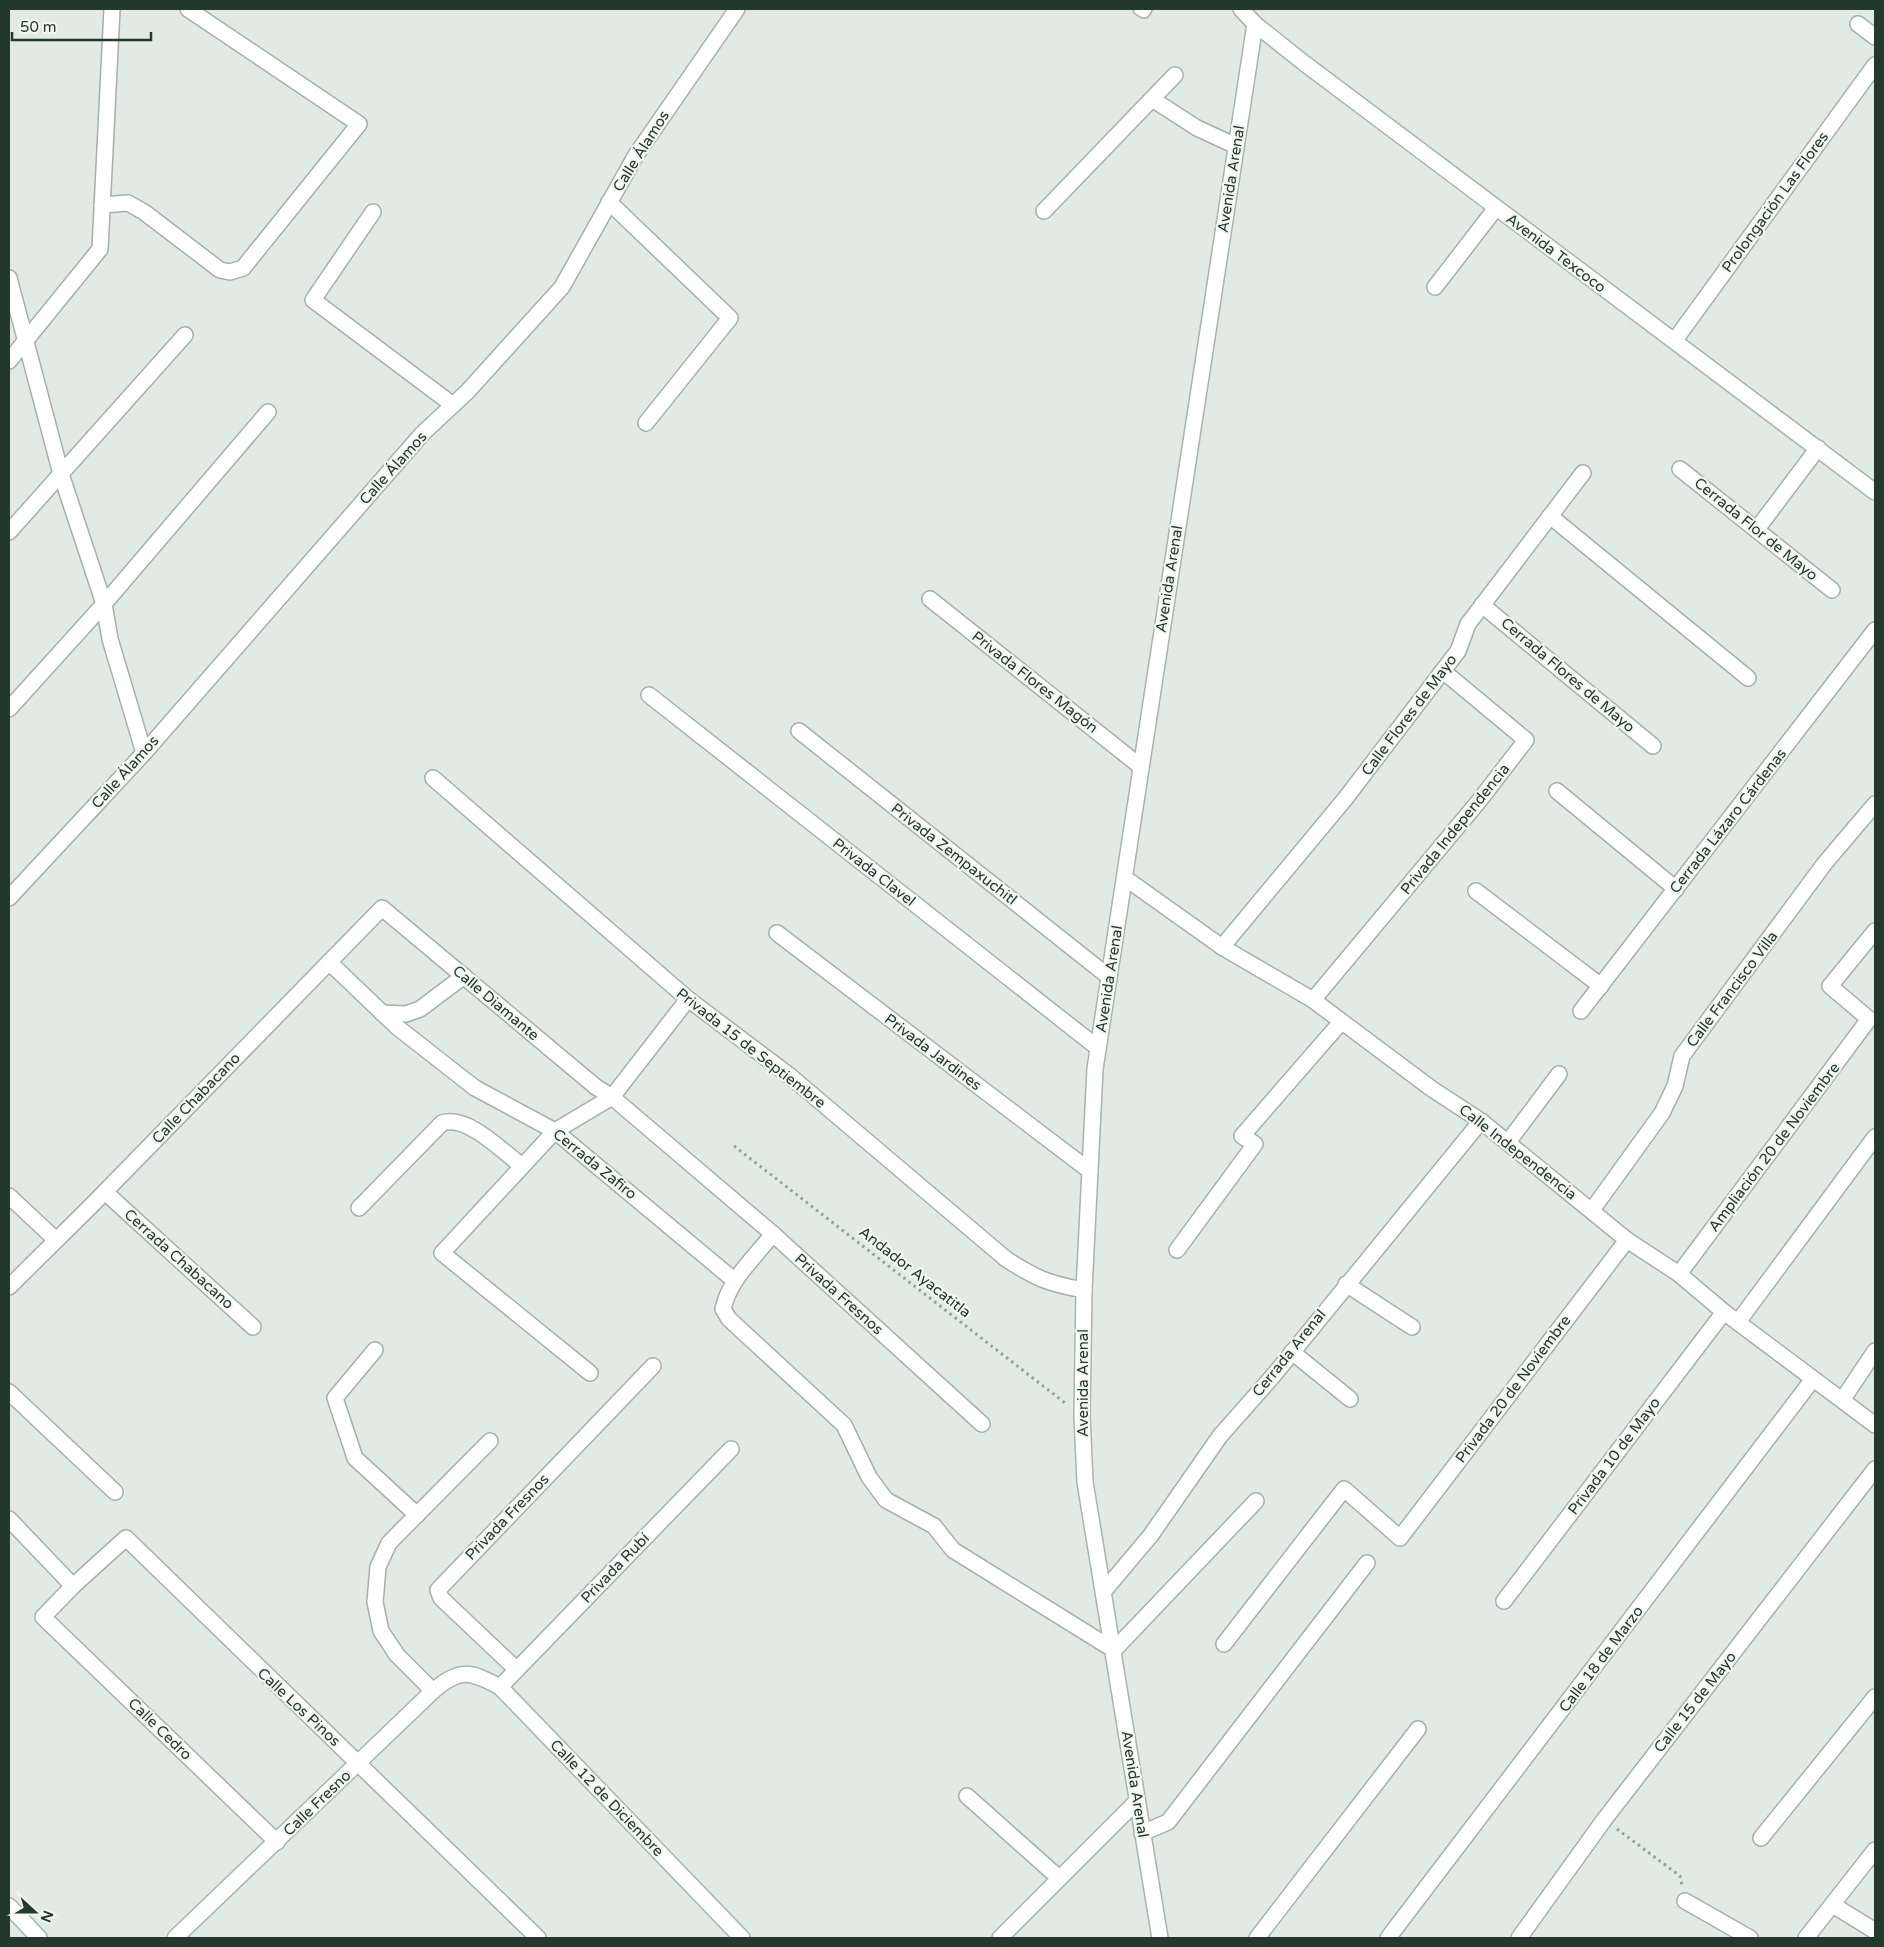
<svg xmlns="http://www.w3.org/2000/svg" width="1884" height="1947" font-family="'Varela Round',sans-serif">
  <rect width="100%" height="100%" fill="#e1eae4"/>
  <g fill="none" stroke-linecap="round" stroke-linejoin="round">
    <!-- service casing -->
    <g stroke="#a4b1a9" stroke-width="14">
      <polyline id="service" points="1139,9 1144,12 1146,9"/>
    </g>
    <!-- minor casing -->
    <g stroke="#a4b1a9" stroke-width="18">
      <g id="minor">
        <polyline points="1858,24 1875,37"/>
        <polyline points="1152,99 1197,128 1236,146"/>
        <polyline points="609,202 730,318 646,423"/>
        <polyline points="102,205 128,203 144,212 220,270 230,272 243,268 359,124 188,9"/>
        <polyline points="1044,211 1175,75"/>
        <polyline points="373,212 313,300 453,405"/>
        <polyline points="9,278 61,474 104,604 110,639 144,753"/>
        <polyline points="1435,287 1496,208"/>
        <polyline points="1675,340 1875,65"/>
        <polyline points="9,361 100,249 112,9"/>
        <polyline points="1680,469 1832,590"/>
        <polyline points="1550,516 1748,678"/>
        <polyline points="1757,529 1818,448"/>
        <polyline points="9,532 185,335"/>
        <polyline points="930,599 1140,766"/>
        <polyline points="1482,605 1653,746"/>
        <polyline points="649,695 1098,1048"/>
        <polyline points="9,709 104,604 268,412"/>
        <polyline points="799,731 1109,977"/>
        <path d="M433 778 688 999 790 1076 1006 1259C1035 1278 1049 1284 1084 1290"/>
        <polyline points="1557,791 1676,889"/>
        <polyline points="1125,878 1222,947 1313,1000 1432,1089 1481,1121 1627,1240 1679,1274 1724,1312 1875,1425"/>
        <polyline points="1476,891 1601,986"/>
        <polyline points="9,898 144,753 422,434 468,391 562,287 636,155 737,9"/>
        <polyline points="777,933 1090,1171"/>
        <polyline points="1222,947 1345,799 1458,651 1468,624 1583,473"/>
        <polyline points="329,962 397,1027 475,1088 555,1131 735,1281"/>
        <polyline points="1313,1000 1479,801 1526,740 1443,671"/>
        <polyline points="1581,1011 1875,630"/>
        <polyline points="382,1013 406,1014 420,1009 464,976"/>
        <polyline points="1508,1142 1559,1074"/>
        <polyline points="105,1192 253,1327"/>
        <polyline points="9,1196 56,1240"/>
        <path d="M359 1208 442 1123C468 1115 502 1151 522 1166"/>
        <polyline points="1592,1210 1662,1113 1675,1086 1682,1056 1825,863 1875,804"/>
        <path d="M773 1234C755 1257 729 1280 723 1309L729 1319 844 1425 869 1477 886 1500 934 1526 953 1550 1114 1650 1256 1501"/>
        <polyline points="1177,1250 1255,1144 1242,1136 1341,1022"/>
        <polyline points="1679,1274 1869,1019 1830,986 1875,931"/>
        <polyline points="1346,1284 1412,1327"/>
        <polyline points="9,1287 91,1206 382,908 596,1087 612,1097 773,1234 982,1424"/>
        <polyline points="1738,1322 1875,1137"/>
        <polyline points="375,1350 335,1398 355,1458 417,1515"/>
        <polyline points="1292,1352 1350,1399"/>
        <polyline points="590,1373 442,1253 555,1131 612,1097 688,999"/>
        <polyline points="9,1392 115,1492"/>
        <polyline points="1843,1399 1875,1351"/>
        <polyline points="9,1519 73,1586"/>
        <polyline points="1104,1591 1151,1535 1220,1436 1273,1376 1481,1121"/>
        <polyline points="1504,1601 1724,1312"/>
        <polyline points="1224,1644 1344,1489 1400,1538 1627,1240"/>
        <polyline points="516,1669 441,1598 438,1590 653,1366"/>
        <polyline points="500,1687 731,1449"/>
        <polyline points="433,1691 397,1655 381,1631 375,1602 378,1567 389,1543 490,1441"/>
        <polyline points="967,1796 1059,1878"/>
        <polyline points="1142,1833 1168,1822 1367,1563"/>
        <polyline points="1761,1838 1875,1697"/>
        <polyline points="277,1842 43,1617 73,1586 126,1538 538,1938"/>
        <polyline points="1685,1901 1750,1938"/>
        <polyline points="1833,1905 1875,1931"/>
        <polyline points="1257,1938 1418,1729"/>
        <polyline points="1388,1938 1813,1379"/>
        <polyline points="1519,1938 1604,1820 1875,1469"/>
        <polyline points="1806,1938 1875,1850"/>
      </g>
    </g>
    <!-- secondary casing -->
    <g stroke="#a4b7ab" stroke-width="18">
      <g id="secondary">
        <polyline points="1241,9 1255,24 1304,63 1875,492"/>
        <polyline points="9,1906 39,1938"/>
        <path d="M175 1938 433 1691C460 1668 470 1671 500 1687L742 1938"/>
        <polyline points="1000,1938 1137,1801"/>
        <polyline points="1160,1938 1085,1482 1082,1416 1084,1290 1095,1069 1255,24"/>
      </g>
    </g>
    <!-- path -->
    <g stroke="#85aa94" stroke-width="3" stroke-dasharray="2.5 4" stroke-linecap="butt">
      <polyline points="734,1146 1065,1403"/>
      <polyline points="1617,1829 1680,1876 1682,1886"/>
    </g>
    <!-- service -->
    <use href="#service" stroke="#fff" stroke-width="11"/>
    <!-- minor -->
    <use href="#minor" stroke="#fff" stroke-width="15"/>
    <!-- secondary -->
    <use href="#secondary" stroke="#fff" stroke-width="15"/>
  </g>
  <g text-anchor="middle" stroke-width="4.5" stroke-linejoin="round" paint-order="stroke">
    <!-- street labels -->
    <g font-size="15" fill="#23392d" stroke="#f1f7f3">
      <text transform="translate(641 151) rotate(-58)" y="5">Calle Álamos</text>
      <text transform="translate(1231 179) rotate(-81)" y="5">Avenida Arenal</text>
      <text transform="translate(1775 202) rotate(-54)" y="5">Prolongación Las Flores</text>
      <text transform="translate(1556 253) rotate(37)" y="5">Avenida Texcoco</text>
      <text transform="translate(393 468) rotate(-48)" y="5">Calle Álamos</text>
      <text transform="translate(1756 529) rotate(39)" y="5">Cerrada Flor de Mayo</text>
      <text transform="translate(1169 579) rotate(-81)" y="5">Avenida Arenal</text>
      <text transform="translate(1568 675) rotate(40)" y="5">Cerrada Flores de Mayo</text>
      <text transform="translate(1035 682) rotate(38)" y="5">Privada Flores Magón</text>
      <text transform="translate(1409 715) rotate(-53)" y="5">Calle Flores de Mayo</text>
      <text transform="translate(125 772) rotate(-48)" y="5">Calle Álamos</text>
      <text transform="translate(1728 821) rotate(-52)" y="5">Cerrada Lázaro Cárdenas</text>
      <text transform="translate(1455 829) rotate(-51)" y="5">Privada Independencia</text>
      <text transform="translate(954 854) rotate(38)" y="5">Privada Zempaxuchitl</text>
      <text transform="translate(874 872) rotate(38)" y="5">Privada Clavel</text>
      <text transform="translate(1109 979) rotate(-81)" y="5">Avenida Arenal</text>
      <text transform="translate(1732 989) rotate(-53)" y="5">Calle Francisco Villa</text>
      <text transform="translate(496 1003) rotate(40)" y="5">Calle Diamante</text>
      <text transform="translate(751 1048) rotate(38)" y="5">Privada 15 de Septiembre</text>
      <text transform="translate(933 1052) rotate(37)" y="5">Privada Jardines</text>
      <text transform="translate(196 1098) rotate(-46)" y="5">Calle Chabacano</text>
      <text transform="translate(1774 1147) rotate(-53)" y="5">Ampliación 20 de Noviembre</text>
      <text transform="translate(1518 1152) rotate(38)" y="5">Calle Independencia</text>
      <text transform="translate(595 1164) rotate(39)" y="5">Cerrada Zafiro</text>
      <text transform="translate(179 1259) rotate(42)" y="5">Cerrada Chabacano</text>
      <text transform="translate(915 1272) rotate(38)" y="5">Andador Ayacatitla</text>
      <text transform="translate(839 1294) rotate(42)" y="5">Privada Fresnos</text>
      <text transform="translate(1289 1353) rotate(-51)" y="5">Cerrada Arenal</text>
      <text transform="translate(1083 1383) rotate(-90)" y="5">Avenida Arenal</text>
      <text transform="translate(1513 1389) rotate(-53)" y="5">Privada 20 de Noviembre</text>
      <text transform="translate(1614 1456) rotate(-53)" y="5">Privada 10 de Mayo</text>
      <text transform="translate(507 1517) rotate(-46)" y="5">Privada Fresnos</text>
      <text transform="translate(615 1568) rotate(-46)" y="5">Privada Rubí</text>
      <text transform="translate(1601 1659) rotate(-53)" y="5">Calle 18 de Marzo</text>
      <text transform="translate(1695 1702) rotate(-52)" y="5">Calle 15 de Mayo</text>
      <text transform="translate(299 1707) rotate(43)" y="5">Calle Los Pinos</text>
      <text transform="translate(160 1729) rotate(44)" y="5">Calle Cedro</text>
      <text transform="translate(1135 1784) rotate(81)" y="5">Avenida Arenal</text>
      <text transform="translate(607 1798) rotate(46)" y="5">Calle 12 de Diciembre</text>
      <text transform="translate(317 1803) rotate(-44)" y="5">Calle Fresno</text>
    </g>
  </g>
  <!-- border -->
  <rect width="1884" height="1947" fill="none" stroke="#23392d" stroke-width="20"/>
  <!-- north arrow -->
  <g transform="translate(35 1912) rotate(111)" stroke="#f1f7f3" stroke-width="4" paint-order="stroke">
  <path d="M0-4L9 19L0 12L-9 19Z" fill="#23392d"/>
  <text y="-8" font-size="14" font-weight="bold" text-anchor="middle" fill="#23392d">N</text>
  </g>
  <!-- scale -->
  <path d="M12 32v8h139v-8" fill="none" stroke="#23392d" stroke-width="2.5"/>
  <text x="20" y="32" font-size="15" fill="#23392d" stroke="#f1f7f3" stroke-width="4" paint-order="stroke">50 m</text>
</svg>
